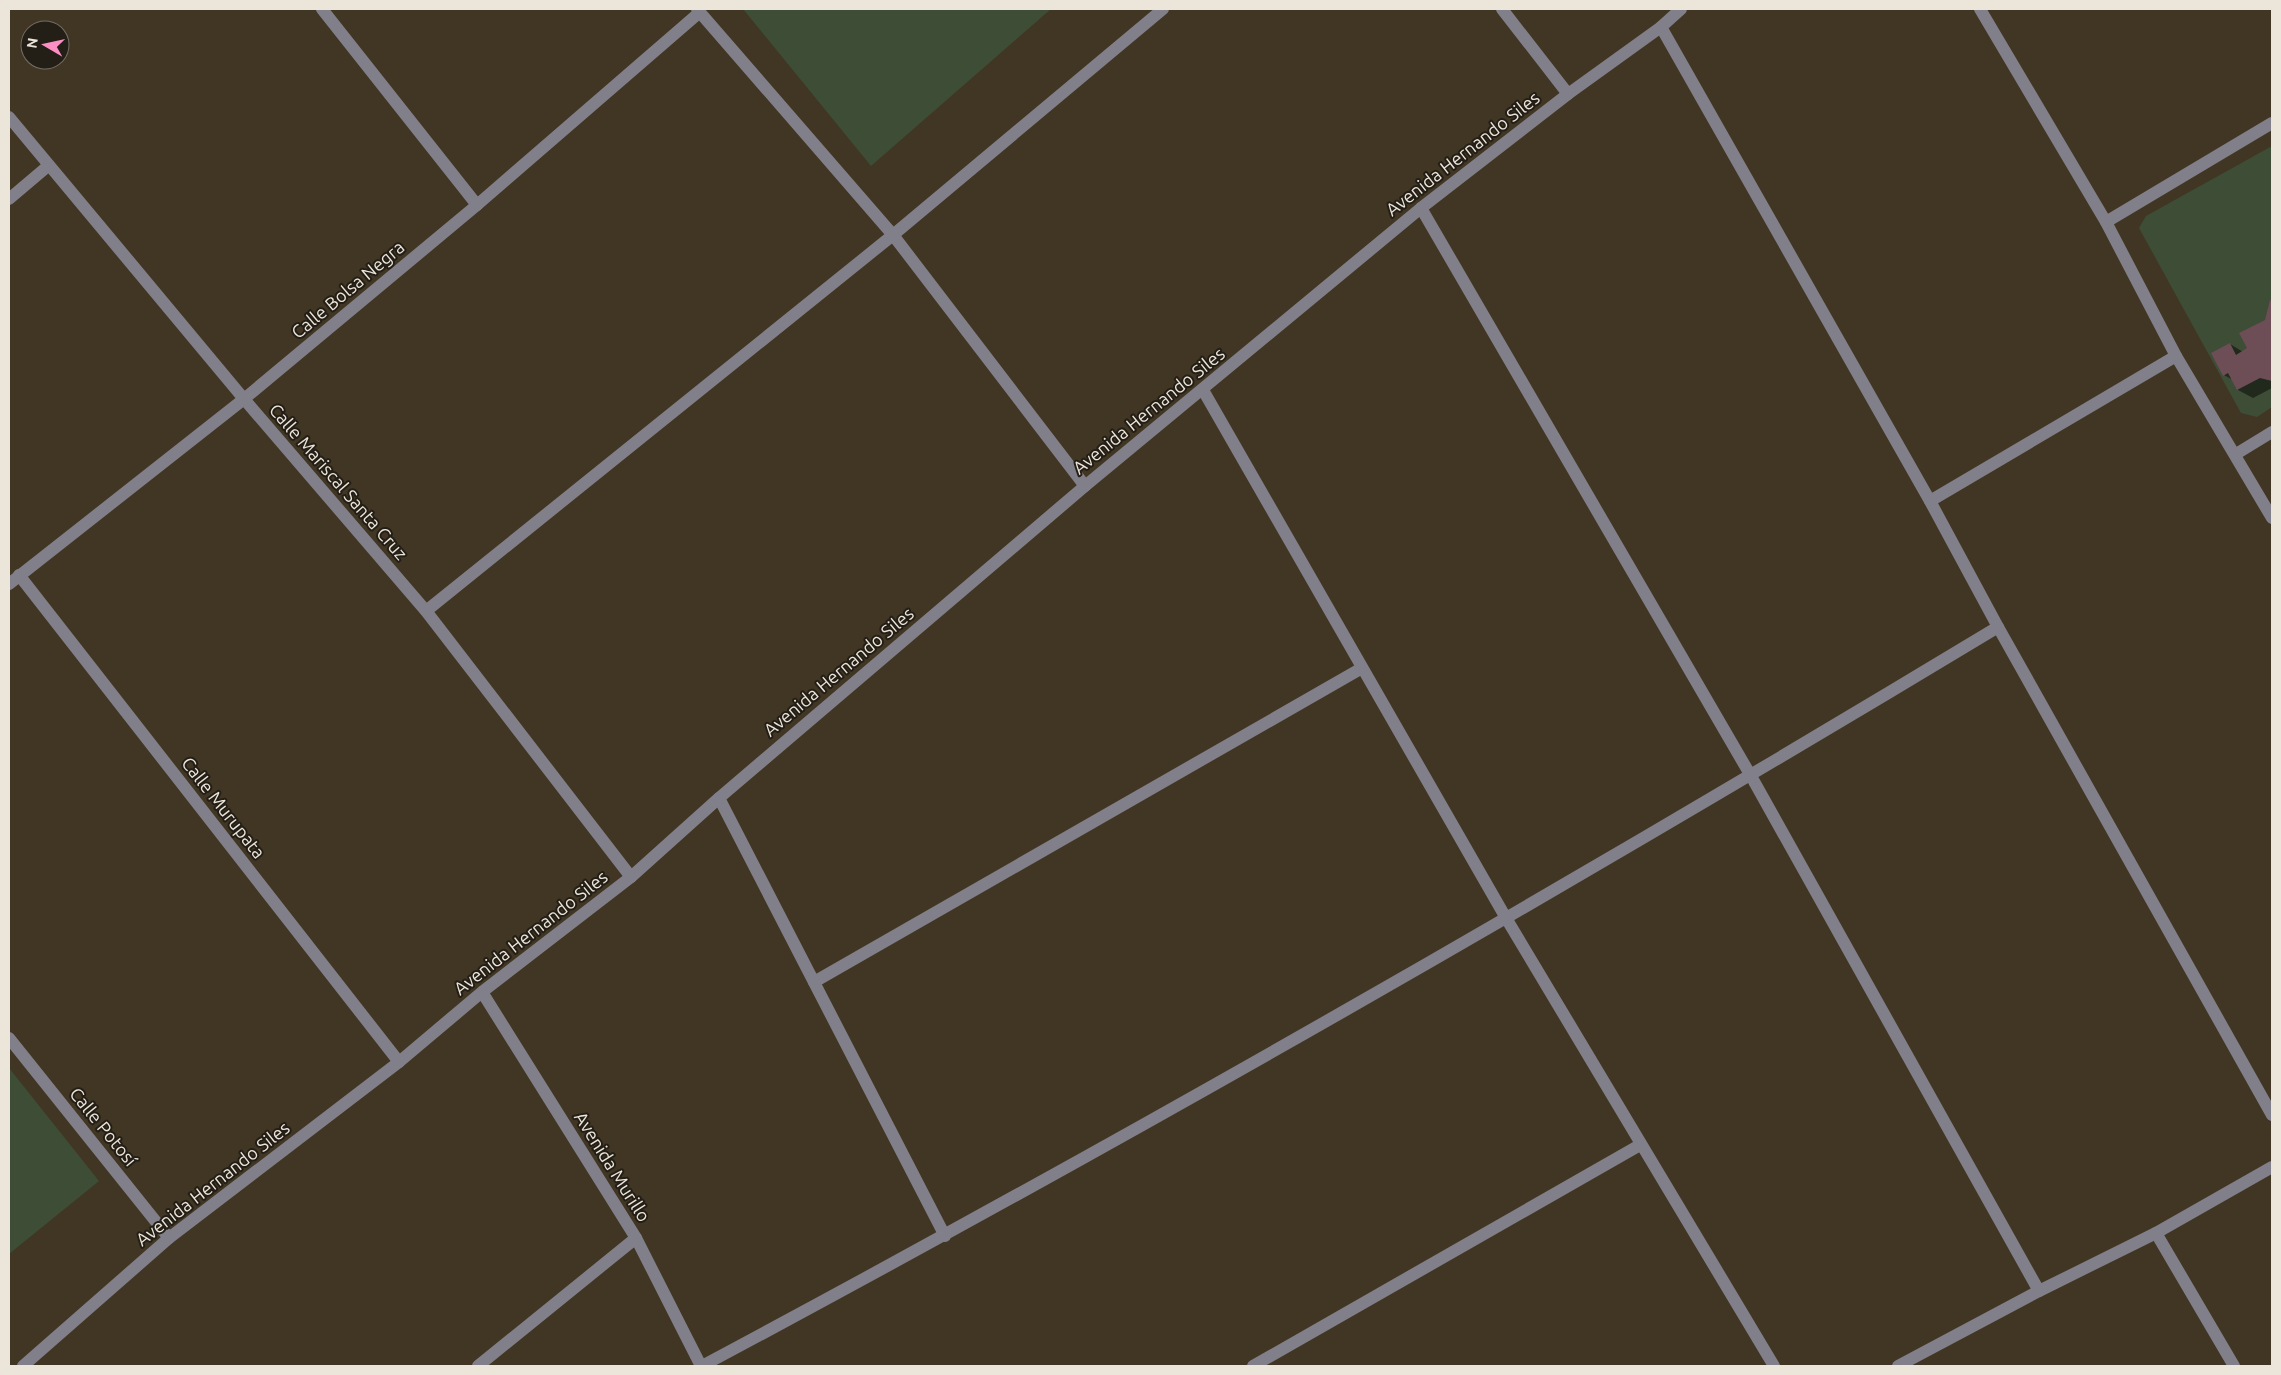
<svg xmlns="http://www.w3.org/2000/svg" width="2281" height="1375" font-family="Ubuntu,sans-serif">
  <rect width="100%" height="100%" fill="#413623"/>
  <!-- green -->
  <g fill="#3e4d36">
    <polygon points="743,9 1051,9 871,166"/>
    <polygon points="2272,146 2272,407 2257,417 2241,413 2139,228 2146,216"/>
    <polygon points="9,1068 99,1181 9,1254"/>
  </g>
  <!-- shadow -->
  <polygon fill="#0007" points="2271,301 2272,302 2272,388 2253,398 2238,390 2233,380 2224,375 2230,344 2243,352 2249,349 2266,321"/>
  <!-- building -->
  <polygon fill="#6d4d56" points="2270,300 2272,301 2272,381 2260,378 2237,390 2228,373 2223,376 2211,353 2230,343 2236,355 2247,348 2239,333 2265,320"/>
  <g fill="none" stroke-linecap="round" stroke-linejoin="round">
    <!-- minor -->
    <g stroke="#81808a" stroke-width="12">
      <polyline points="322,9 477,205"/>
      <polyline points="697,9 893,235 1085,486"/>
      <polyline points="1502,9 1568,94"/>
      <polyline points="1980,9 2106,222 2176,356 2272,518"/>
      <polyline points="1661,27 1930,501 1998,627 2272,1115"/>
      <polyline points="9,117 244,399 426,611 631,877"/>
      <polyline points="9,199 48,166"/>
      <polyline points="1421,208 1751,776 2039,1291"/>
      <polyline points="2106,222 2272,123"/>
      <polyline points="1203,390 1506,918 1774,1366"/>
      <polyline points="2236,454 2272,432"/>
      <polyline points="1930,501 2176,356"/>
      <polyline points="19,575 399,1062"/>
      <polyline points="9,584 244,399 477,205 700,12"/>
      <polyline points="426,611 893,235 1163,9"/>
      <polyline points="719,798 945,1236"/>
      <polyline points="814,982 1362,668"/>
      <polyline points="482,992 636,1238 701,1366"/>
      <polyline points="9,1038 169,1238"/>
      <polyline points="2156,1233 2234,1366"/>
      <polyline points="23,1366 169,1238 399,1062 482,992 631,877 719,798 1085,486 1421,208 1568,94 1661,27 1681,9"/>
      <polyline points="478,1366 636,1238"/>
      <path d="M702 1366C1140 1132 1572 884 1998 627"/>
      <polyline points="1253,1366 1640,1145"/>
      <polyline points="1898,1366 2039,1291 2156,1233 2272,1167"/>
    </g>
  </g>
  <g text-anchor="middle" stroke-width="4" stroke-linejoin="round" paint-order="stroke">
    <!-- street labels -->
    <g font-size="18" fill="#ece5da" stroke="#231e16">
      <text transform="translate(1463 154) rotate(-38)" y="6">Avenida Hernando Siles</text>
      <text transform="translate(348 290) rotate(-40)" y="6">Calle Bolsa Negra</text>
      <text transform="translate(1149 411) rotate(-39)" y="6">Avenida Hernando Siles</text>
      <text transform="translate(338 482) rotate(49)" y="6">Calle Mariscal Santa Cruz</text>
      <text transform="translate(839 672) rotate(-40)" y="6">Avenida Hernando Siles</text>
      <text transform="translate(223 808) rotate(52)" y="6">Calle Murupata</text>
      <text transform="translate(531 933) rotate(-38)" y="6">Avenida Hernando Siles</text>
      <text transform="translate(103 1127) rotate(51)" y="6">Calle Potosí</text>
      <text transform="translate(612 1167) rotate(58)" y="6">Avenida Murillo</text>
      <text transform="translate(213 1184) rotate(-38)" y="6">Avenida Hernando Siles</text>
    </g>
  </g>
  <!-- border -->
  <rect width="2281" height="1375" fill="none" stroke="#ece5da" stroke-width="20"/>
  <!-- north arrow -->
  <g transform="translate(45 45) rotate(279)"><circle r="24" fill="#231e16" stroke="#736e64"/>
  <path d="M0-4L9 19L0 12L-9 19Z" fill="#fb8fc4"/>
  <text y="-8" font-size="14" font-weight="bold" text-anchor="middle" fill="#ece5da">N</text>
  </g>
</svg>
